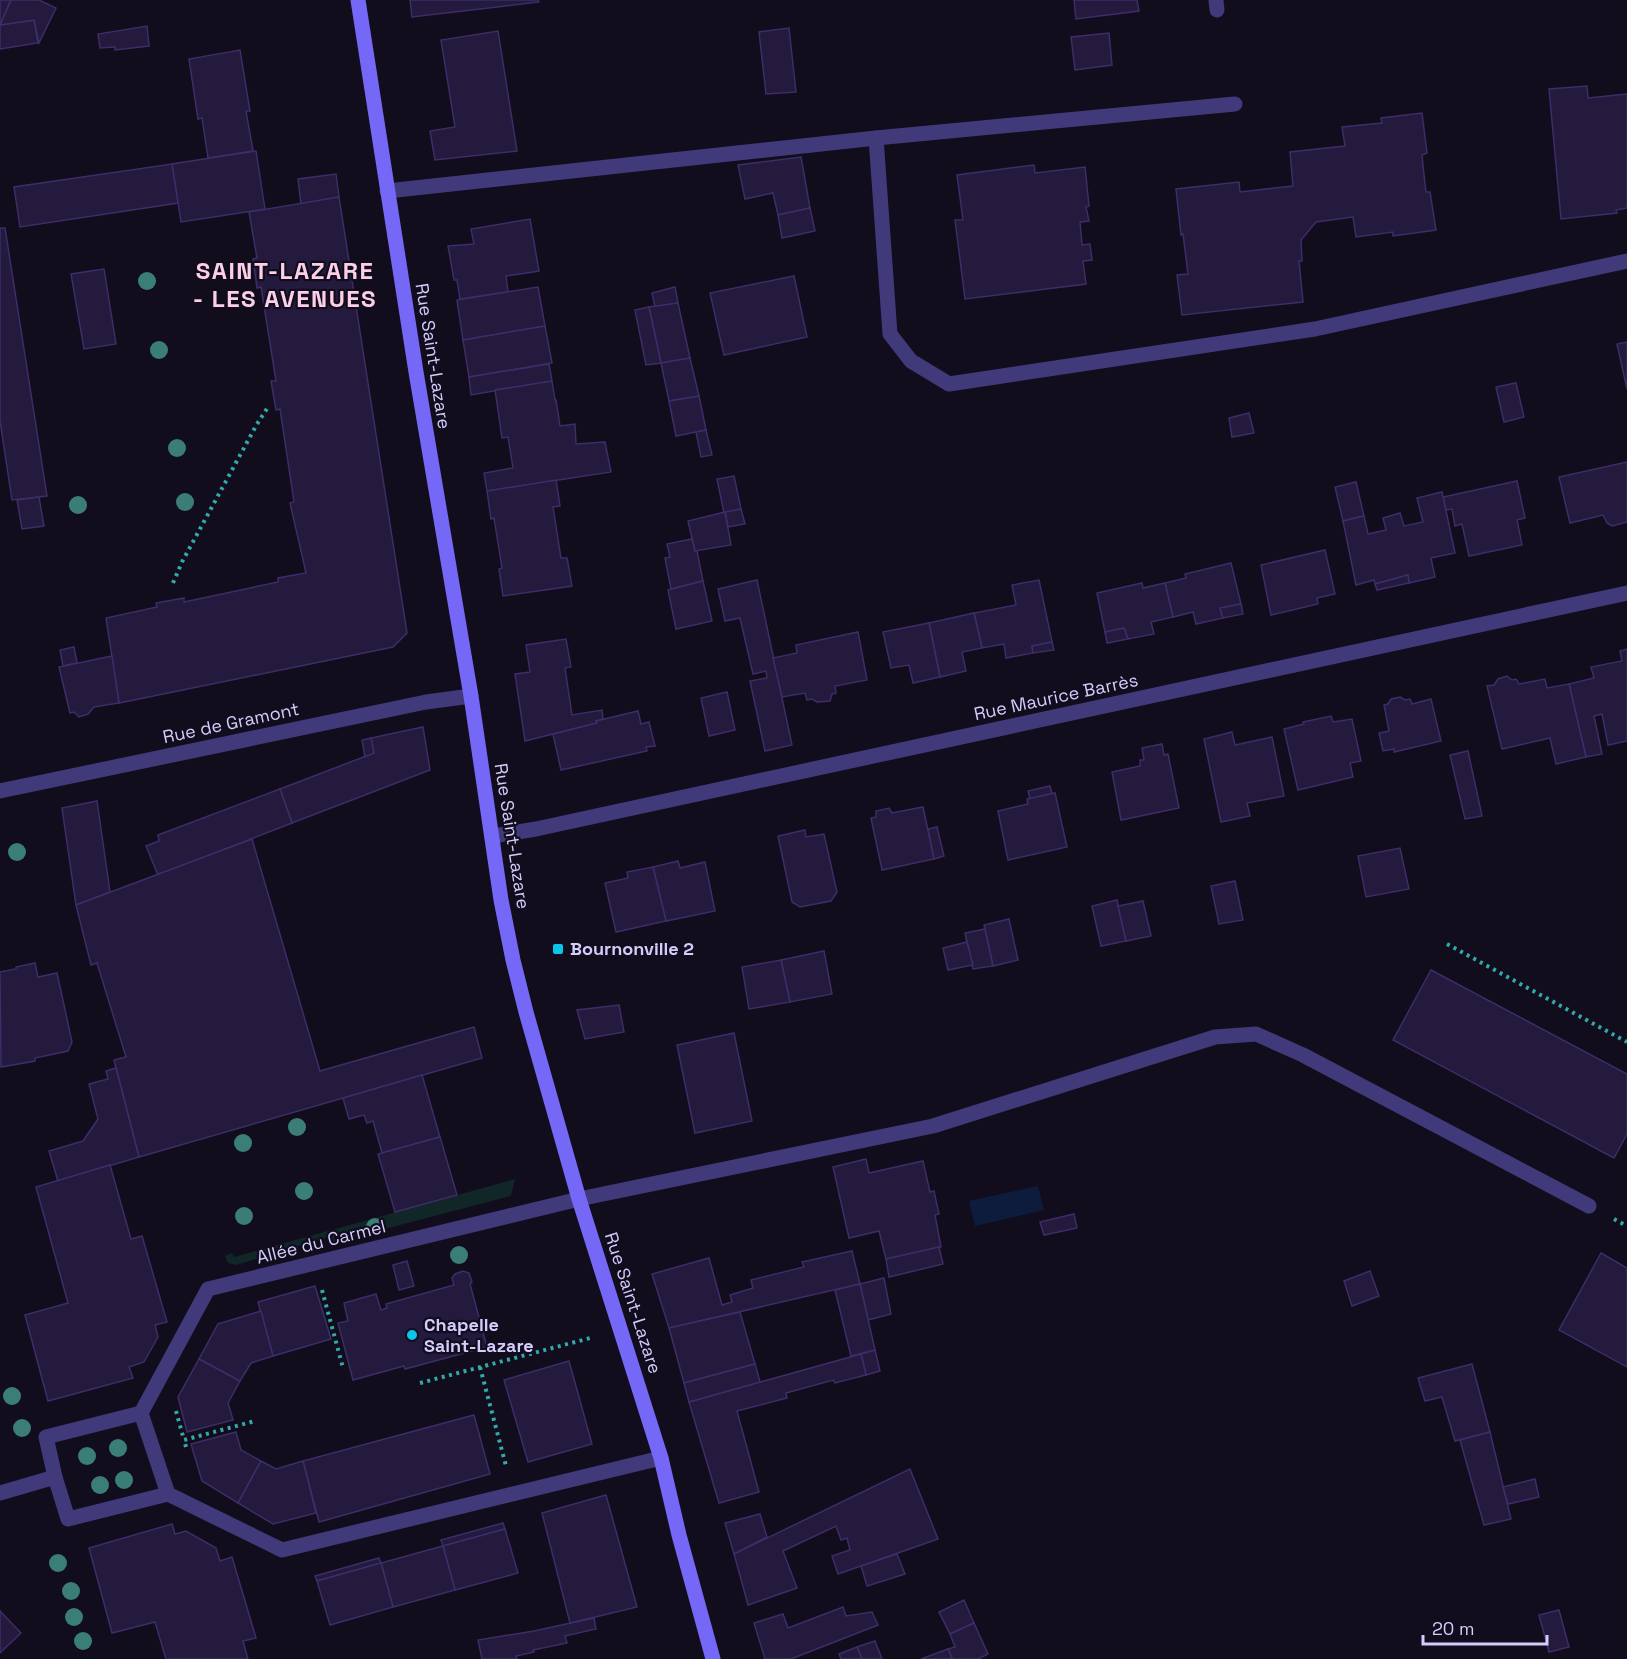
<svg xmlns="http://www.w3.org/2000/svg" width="1627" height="1659" font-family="'Space Grotesk',sans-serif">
  <rect width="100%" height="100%" fill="#110d1d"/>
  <!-- green -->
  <polygon fill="#102627" points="515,1179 511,1196 331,1243 328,1237 236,1265 228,1263 225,1256 232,1253 234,1257"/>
  <!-- water -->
  <polygon fill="#0d1c3c" points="1038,1186 1044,1210 975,1226 969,1201"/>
  <!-- building -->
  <g fill="#231a3d" stroke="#3d2d68" stroke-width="1.5">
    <polygon points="0,0 11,0 0,25 34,20 38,43 0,49"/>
    <polygon points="11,0 39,0 56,8 39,43 34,20 0,25"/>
    <polygon points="410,0 538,0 539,2 412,17"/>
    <polygon points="1074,0 1137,0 1139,11 1076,19"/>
    <polygon points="147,26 149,46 115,50 115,47 100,48 98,34"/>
    <polygon points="789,28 796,92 766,94 759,32"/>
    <polygon points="498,31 517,151 435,160 430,131 455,127 441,40"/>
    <polygon points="1109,33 1112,65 1075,70 1071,37"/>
    <polygon points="240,50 250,111 246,111 253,151 208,158 202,118 198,119 189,59"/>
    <polygon points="1587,86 1588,98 1627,94 1627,208 1616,210 1617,213 1561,219 1549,89"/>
    <polygon points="1422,113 1427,153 1422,155 1424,175 1426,192 1430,192 1436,230 1393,236 1393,232 1356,237 1353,217 1316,222 1301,240 1302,261 1299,261 1303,302 1182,315 1177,275 1188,274 1183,234 1181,235 1176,189 1239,182 1240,192 1293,186 1290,152 1345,146 1342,127 1382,123 1381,118"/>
    <polygon points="256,151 265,209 181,222 172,164"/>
    <polygon points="801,157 810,208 778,215 773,193 745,199 738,165"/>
    <polygon points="172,164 178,203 20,227 14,187"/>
    <polygon points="1034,165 1035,173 1085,167 1089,206 1086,207 1089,221 1080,222 1082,245 1090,244 1092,260 1083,261 1086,284 965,299 955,220 963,220 957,175"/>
    <polygon points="336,174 339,197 301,204 298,179"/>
    <polygon points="339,197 407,633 393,647 119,703 106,618 157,607 156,603 184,598 184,602 278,582 278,578 306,573 290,503 294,502 280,409 276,410 271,381 276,381 261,287 257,288 253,259 257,258 249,212"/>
    <polygon points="810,208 815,231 782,238 778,215"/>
    <polygon points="530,219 539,271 506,276 508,292 460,299 457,280 454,280 448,246 474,244 471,229"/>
    <polygon points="0,228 5,228 47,496 12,500 0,421"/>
    <polygon points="104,269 116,344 84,349 71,274"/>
    <polygon points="794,276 807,337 724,355 710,293"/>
    <polygon points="538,287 545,326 463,340 457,300"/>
    <polygon points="675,287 678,303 655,307 652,293"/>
    <polygon points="678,303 690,358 661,363 649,307"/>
    <polygon points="649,307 661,363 646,365 635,310"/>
    <polygon points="545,326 552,363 469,377 463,340"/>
    <polygon points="1627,342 1627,389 1617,344"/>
    <polygon points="690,358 699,396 669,401 661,363"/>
    <polygon points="549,364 552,381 471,395 469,377"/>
    <polygon points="552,381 555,400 556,400 560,426 575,424 576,444 605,442 611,472 487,491 484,473 513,468 508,437 502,438 495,390"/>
    <polygon points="1516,383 1524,417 1504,422 1496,387"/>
    <polygon points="699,396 706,430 676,436 669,401"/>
    <polygon points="1249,413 1254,433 1232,437 1229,418"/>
    <polygon points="706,430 712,455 701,457 696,432"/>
    <polygon points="1627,462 1627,522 1612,526 1607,523 1603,515 1570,523 1559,477"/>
    <polygon points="734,476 741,509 724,513 717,479"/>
    <polygon points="556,480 560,506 553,507 561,558 567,558 572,586 503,596 499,569 502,568 494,518 491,519 487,491"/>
    <polygon points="1517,481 1525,518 1517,520 1522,545 1469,556 1462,524 1455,526 1452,509 1446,510 1443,497"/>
    <polygon points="1356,482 1364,516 1343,521 1335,487"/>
    <polygon points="1442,492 1455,553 1431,558 1435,577 1409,583 1408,575 1375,584 1374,580 1356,585 1343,521 1364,516 1368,534 1386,530 1383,518 1400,513 1404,526 1423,522 1417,498"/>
    <polygon points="39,497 44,526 22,529 17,500"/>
    <polygon points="741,509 745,524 728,527 725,512"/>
    <polygon points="725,512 731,545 695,551 688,521"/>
    <polygon points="692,539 695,551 697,551 703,581 671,589 665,558 670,557 667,544"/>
    <polygon points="1325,550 1335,594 1317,598 1318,604 1271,615 1261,565"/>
    <polygon points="1231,563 1241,604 1220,608 1223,618 1196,624 1193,612 1173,617 1165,583 1186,578 1185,574"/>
    <polygon points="1408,575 1409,583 1377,590 1375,584"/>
    <polygon points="757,580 792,745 765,751 750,681 767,678 766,671 753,674 740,618 725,621 718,589"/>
    <polygon points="1039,580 1052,642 1032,646 1033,653 1006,658 1004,644 982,648 974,613 1016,605 1012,585"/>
    <polygon points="703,581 712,621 676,629 668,590"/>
    <polygon points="1142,583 1143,588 1165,583 1173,617 1151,622 1154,634 1128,639 1124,628 1105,632 1097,593"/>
    <polygon points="1241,604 1243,614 1223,618 1220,608"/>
    <polygon points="974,613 982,648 962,652 966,671 940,677 929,623"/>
    <polygon points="929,623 940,677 913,683 909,665 891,668 883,632"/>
    <polygon points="1124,628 1128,639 1107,643 1105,632"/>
    <polygon points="858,632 867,680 835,686 836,693 832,694 830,701 817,702 812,699 807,700 805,693 782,697 773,658 797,653 796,645"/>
    <polygon points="566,639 571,667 565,668 572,715 602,710 603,719 596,721 597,723 525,741 515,674 530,672 526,645"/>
    <polygon points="1052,642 1054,650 1033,653 1032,646"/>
    <polygon points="74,647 77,663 63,666 60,650"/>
    <polygon points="1627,649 1627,741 1608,745 1602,714 1594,716 1602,754 1586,757 1569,684 1594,678 1591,667 1622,661 1620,651"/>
    <polygon points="112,656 119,703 94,707 88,714 79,717 74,712 70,713 59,667"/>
    <polygon points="1507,676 1512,680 1516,679 1519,684 1545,679 1547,688 1569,684 1586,757 1556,764 1550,738 1502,749 1487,686 1494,685 1498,679"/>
    <polygon points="727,692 735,730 709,736 701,698"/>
    <polygon points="1400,697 1405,700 1410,699 1412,704 1431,699 1441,741 1394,752 1394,749 1383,751 1379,733 1389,731 1384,705 1388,704 1391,699"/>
    <polygon points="638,711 641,724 649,722 655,746 646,747 647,751 561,770 553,734 597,723 596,721"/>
    <polygon points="1331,716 1333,722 1352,719 1361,761 1350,763 1353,777 1298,790 1284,729 1304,724 1303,722"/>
    <polygon points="423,727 430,770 292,823 280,789 374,753 371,738"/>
    <polygon points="1232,732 1235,745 1272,737 1284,796 1247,803 1250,816 1221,822 1204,739"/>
    <polygon points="371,738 374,753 365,757 362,740"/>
    <polygon points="1162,744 1164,755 1168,754 1179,808 1121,820 1112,772 1140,766 1140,760 1144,760 1142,748"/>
    <polygon points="1468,751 1482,816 1465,819 1450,755"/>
    <polygon points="1050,786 1052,794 1030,799 1028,791"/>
    <polygon points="280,789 292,823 158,875 146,846 159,841 158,835"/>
    <polygon points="1055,793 1067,847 1008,860 998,811 1028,804 1027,799"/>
    <polygon points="97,801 110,892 76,905 62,808"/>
    <polygon points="923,807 934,859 882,870 871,818 876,817 876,811 889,808 892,813"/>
    <polygon points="937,827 944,856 934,859 928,829"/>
    <polygon points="805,830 806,837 824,834 837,892 831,901 800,907 792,902 778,836"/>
    <polygon points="252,839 320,1071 474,1027 482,1058 139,1157 114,1060 126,1057 97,963 91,965 76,905"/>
    <polygon points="1400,848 1409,889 1366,897 1358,856"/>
    <polygon points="678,861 680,868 705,862 715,911 666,921 653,867"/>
    <polygon points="653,867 666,921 616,932 605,883 628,878 627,872"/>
    <polygon points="1235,881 1243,920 1219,924 1211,886"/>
    <polygon points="1117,900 1126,941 1101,946 1092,906"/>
    <polygon points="1143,901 1151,936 1126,941 1118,906"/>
    <polygon points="1009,919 1018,960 993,966 984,925"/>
    <polygon points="985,929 993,966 973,969 965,933"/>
    <polygon points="967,942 973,965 948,970 943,948"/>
    <polygon points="824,951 832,994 790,1002 781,960"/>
    <polygon points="781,960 790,1002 749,1009 742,967"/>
    <polygon points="35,963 38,977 57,973 72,1042 68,1051 35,1058 35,1061 1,1067 0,972 16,969 16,967"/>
    <polygon points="1431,970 1627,1074 1627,1134 1614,1158 1393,1040"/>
    <polygon points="619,1005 624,1032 585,1039 577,1010"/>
    <polygon points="734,1033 752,1121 695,1133 677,1045"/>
    <polygon points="116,1068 139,1157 58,1181 49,1151 83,1141 98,1119 89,1084 108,1079 106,1071"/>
    <polygon points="422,1075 440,1137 382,1153 373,1121 367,1123 364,1115 349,1119 343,1098"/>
    <polygon points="440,1137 457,1195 395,1212 378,1154"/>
    <polygon points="866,1159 869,1173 923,1161 930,1192 934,1191 939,1214 935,1215 941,1247 886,1259 879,1231 849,1238 833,1167"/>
    <polygon points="110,1165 131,1239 142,1236 167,1322 155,1325 158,1337 144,1362 129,1367 133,1378 48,1401 25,1315 68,1303 36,1187"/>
    <polygon points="1074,1214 1077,1228 1044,1235 1040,1222"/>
    <polygon points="939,1247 943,1264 889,1277 886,1259"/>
    <polygon points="852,1251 860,1284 669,1328 652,1274 709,1258 722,1305 732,1302 730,1295 753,1288 751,1280 804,1267 802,1262"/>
    <polygon points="1601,1253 1627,1268 1627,1367 1559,1330"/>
    <polygon points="407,1261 414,1286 399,1290 393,1265"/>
    <polygon points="463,1271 469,1273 472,1282 470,1284 487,1347 405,1369 404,1366 353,1380 338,1323 348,1321 344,1303 376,1294 381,1310 387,1308 386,1304 454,1285 452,1278 455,1274"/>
    <polygon points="1370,1271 1379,1296 1352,1306 1344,1281"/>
    <polygon points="884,1278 891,1314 868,1320 860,1284"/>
    <polygon points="860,1284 875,1350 851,1356 835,1290"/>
    <polygon points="315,1286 331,1339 273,1356 258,1302"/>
    <polygon points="261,1311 273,1356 251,1363 240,1381 199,1359 218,1324"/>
    <polygon points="740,1312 755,1364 684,1383 669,1328"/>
    <polygon points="875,1350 880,1371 866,1375 861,1354"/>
    <polygon points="861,1354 866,1375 835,1383 833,1380 786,1393 787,1398 737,1411 759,1492 719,1503 689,1402"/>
    <polygon points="199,1359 240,1381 228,1403 233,1420 187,1432 178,1397"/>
    <polygon points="569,1361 592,1444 528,1462 504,1380"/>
    <polygon points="755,1364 760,1382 689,1402 684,1383"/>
    <polygon points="1472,1364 1490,1432 1455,1441 1442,1397 1425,1401 1418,1378"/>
    <polygon points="474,1415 490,1474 319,1522 303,1461"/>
    <polygon points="236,1432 241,1450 261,1461 238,1503 202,1481 191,1444"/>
    <polygon points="1490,1432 1511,1519 1484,1525 1460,1440"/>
    <polygon points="261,1461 276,1469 303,1461 316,1513 273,1524 238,1503"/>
    <polygon points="910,1469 938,1539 838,1574 832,1556 850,1550 847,1538 841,1540 836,1526 783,1551 797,1588 748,1605 734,1554"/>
    <polygon points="1535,1479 1539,1497 1508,1504 1503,1487"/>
    <polygon points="606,1495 637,1607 570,1623 542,1513"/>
    <polygon points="760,1514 767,1537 734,1554 725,1523"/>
    <polygon points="503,1523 505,1529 443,1546 441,1540"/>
    <polygon points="172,1524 175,1534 186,1531 216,1548 220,1561 232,1557 256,1638 243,1641 248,1659 166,1659 155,1622 112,1633 89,1548"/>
    <polygon points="505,1529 518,1573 455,1590 443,1546"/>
    <polygon points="443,1546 455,1590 393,1607 381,1563"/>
    <polygon points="897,1554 905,1574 867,1586 861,1566"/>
    <polygon points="379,1558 381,1563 317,1581 315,1576"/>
    <polygon points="381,1563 393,1607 330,1625 317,1581"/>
    <polygon points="964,1600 974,1623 950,1634 939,1612"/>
    <polygon points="843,1607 846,1616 872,1612 878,1625 791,1659 765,1659 754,1623 783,1614 788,1628"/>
    <polygon points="1559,1610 1569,1647 1549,1652 1539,1615"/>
    <polygon points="0,1611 21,1633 0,1653"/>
    <polygon points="594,1618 596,1629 565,1636 567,1643 533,1650 534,1652 516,1656 517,1659 482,1659 478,1640 534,1631"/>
    <polygon points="974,1623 988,1654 978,1659 948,1659 952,1658 948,1649 955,1647 950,1634"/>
    <polygon points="875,1641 882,1659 862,1659 857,1647"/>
    <polygon points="857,1647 862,1659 841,1659 839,1654"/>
    <polygon points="948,1649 952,1658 948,1659 921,1659"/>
  </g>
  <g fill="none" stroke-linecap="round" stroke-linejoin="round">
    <!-- path -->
    <g stroke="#33a9a9" stroke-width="4" stroke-dasharray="3 4.5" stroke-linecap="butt">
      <polyline points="173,583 182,562 257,424 268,407"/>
      <polyline points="1447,944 1627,1042"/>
      <polyline points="1614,1219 1627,1226"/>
      <polyline points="322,1290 343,1368"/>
      <polyline points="480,1367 506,1466"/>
      <polyline points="420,1383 594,1337"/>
      <polyline points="176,1411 184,1440"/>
      <polyline points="186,1447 184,1440 255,1421"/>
    </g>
    <!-- service -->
    <g stroke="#413a7a" stroke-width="15">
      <polyline points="1216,0 1217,10"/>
      <polyline points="876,138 890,334 911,361 949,384 1315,329 1627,261"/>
      <polyline points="387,191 876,138 1235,104"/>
      <polyline points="579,1199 933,1126 1215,1037 1256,1034 1303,1055 1589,1206"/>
    </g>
    <!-- minor -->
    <g stroke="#413a7a" stroke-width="15">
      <polyline points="0,791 426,702 471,696"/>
      <polyline points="493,836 536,829 1627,593"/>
      <polyline points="579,1199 208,1289 141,1413 168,1494 282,1550 661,1458"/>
      <polyline points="55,1477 46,1437 141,1413"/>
      <polyline points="0,1493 55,1477 68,1519 168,1494"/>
    </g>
    <!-- secondary -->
    <polyline stroke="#7568f7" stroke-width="15" points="358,0 416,372 471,696 501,900 513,960 526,1012 579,1199 661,1458 679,1535 713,1659"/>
  </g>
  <!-- trees -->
  <g fill="#3b7d77">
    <circle cx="147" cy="281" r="9"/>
    <circle cx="159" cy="350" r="9"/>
    <circle cx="177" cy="448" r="9"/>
    <circle cx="185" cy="502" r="9"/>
    <circle cx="78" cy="505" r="9"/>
    <circle cx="17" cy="852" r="9"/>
    <circle cx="297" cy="1127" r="9"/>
    <circle cx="243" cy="1143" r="9"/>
    <circle cx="304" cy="1191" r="9"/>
    <circle cx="244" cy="1216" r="9"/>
    <circle cx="375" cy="1227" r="9"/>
    <circle cx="459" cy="1255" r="9"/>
    <circle cx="12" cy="1396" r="9"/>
    <circle cx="22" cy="1428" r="9"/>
    <circle cx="118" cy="1448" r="9"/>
    <circle cx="87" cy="1456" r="9"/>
    <circle cx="124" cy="1480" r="9"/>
    <circle cx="100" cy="1485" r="9"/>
    <circle cx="58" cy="1563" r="9"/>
    <circle cx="71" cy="1591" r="9"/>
    <circle cx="74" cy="1617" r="9"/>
    <circle cx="83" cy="1641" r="9"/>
  </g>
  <!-- markers -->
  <g fill="#0cc4e8" stroke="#110d1d" stroke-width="2">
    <rect x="552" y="943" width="12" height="12" rx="3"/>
    <circle cx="412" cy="1335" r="6"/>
  </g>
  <g text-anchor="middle" stroke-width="4.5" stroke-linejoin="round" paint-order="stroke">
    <!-- street labels -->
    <g font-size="18" fill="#d4ccfc" stroke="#110d1d">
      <text transform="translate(433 356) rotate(81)" y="6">Rue Saint-Lazare</text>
      <text transform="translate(1056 697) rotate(-12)" y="6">Rue Maurice Barrès</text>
      <text transform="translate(231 723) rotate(-12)" y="6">Rue de Gramont</text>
      <text transform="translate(512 836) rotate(81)" y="6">Rue Saint-Lazare</text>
      <text transform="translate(321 1242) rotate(-14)" y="6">Allée du Carmel</text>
      <text transform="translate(633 1303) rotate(72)" y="6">Rue Saint-Lazare</text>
    </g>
    <!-- poi labels -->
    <g font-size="18" font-weight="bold" fill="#d4ccfc" stroke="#110d1d" text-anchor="start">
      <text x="570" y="955">Bournonville 2</text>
      <text x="424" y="1331">Chapelle<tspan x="424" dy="21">Saint-Lazare</tspan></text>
    </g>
    <!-- district labels -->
    <g font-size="24" font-weight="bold" letter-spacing="1.5" fill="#fccee8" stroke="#110d1d">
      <text x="285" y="279">SAINT-LAZARE<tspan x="285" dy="28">- LES AVENUES</tspan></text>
    </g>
  </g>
  <!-- scale -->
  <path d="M1423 1635v9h124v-9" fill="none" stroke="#d4ccfc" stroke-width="3"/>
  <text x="1432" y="1635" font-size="18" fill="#d4ccfc" stroke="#110d1d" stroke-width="4.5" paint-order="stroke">20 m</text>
</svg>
